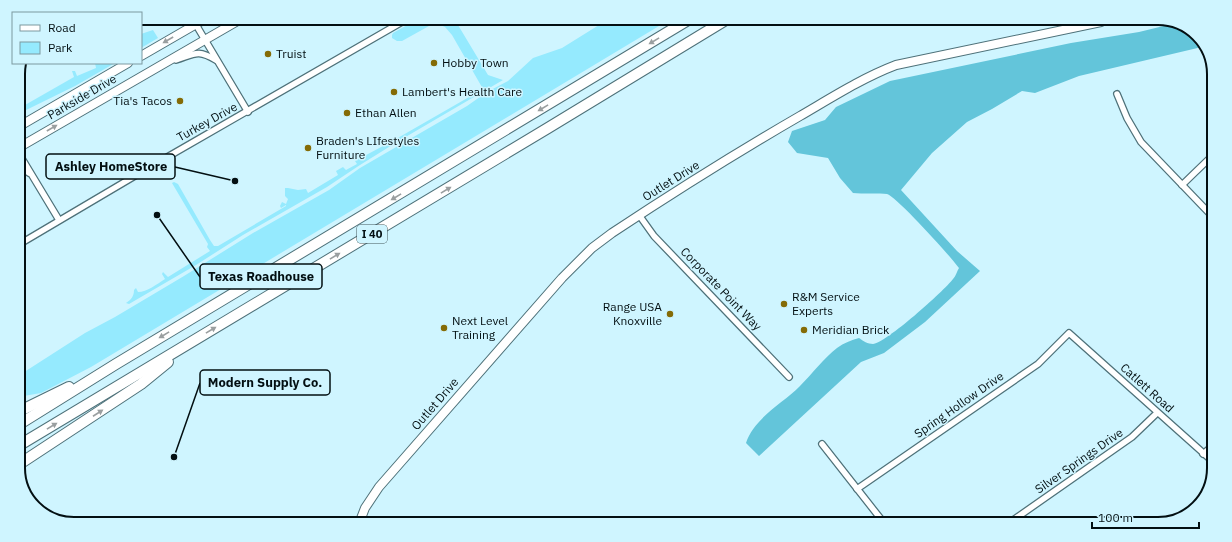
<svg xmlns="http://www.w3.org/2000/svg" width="1232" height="542" font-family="'IBM Plex Sans',sans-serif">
  <rect width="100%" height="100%" fill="#cff5ff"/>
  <!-- green -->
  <g fill="#95eafe">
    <path d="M418 19 455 20 488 75 503 80 397 142 360 165 327 187 243 235 196 265 129 304 126 303C131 300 134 296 134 290L136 288 138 292C147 292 157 284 165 279L162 274 163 272 168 277 210 251 207 247 208 244 172 183 174 182 178 184 210 240 214 246H218L286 206V205L281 208 280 206 282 202 286 204 288 199 285 196V188H288L298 190 306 189 308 193 338 175 336 171 343 167 346 170 357 164 355 161 396 139 483 89 452 35 445 27 438 24 429 26 402 41H397L392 38V35L393 33Z"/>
    <polygon points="607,20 669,20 91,367 41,393 18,397 18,376 85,333 115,317 184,276 253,233 329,190 360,168 467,106 487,92 508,81 533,58 562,48"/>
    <polygon points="153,30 158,38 141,48 141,34"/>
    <polygon points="95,63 115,63 75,86 18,114 18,109 74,77 72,71 75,71 77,76 96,68"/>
  </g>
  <!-- forest -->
  <path fill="#63c5da" d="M1180 22 1204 43 1206 46 1079 76 1035 93 1022 91 992 109 967 122 932 153 901 190 957 251 980 271 925 322 884 353 861 362 759 456 746 443C754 418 782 404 800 386 812 374 824 358 837 348 844 343 851 340 859 338 863 341 868 344 873 344 886 343 944 291 953 279 956 276 957 271 959 268 951 257 897 197 887 194 880 193 862 194 853 193L840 178 828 158 797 153 788 142 792 131 825 120 836 107 890 81 1071 43 1139 32Z"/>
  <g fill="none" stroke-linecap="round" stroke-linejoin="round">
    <!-- street casing -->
    <g stroke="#4e7179" stroke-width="8">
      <g id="street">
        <polyline points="192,18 248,112"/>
        <path d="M176 60C195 54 197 49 216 60"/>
        <polyline points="1117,94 1127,118 1141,142 1212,216"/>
        <polyline points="18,152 59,220"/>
        <polyline points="18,165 29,173"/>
        <polyline points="1182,185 1213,155"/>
        <polyline points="639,215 654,236 789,377"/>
        <polyline points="18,245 150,167 407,19"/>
        <polyline points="822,444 884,523"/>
        <polyline points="1203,454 1210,448"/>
        <polyline points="857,489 1038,364 1069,333 1210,459"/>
        <polyline points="1009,523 1132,437 1157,413"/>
      </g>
    </g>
    <!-- secondary casing -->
    <g stroke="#4e7179" stroke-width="10">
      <g id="secondary">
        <polyline points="141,56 205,19"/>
        <polyline points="18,127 128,63"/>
        <polyline points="18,148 241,19"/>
        <path d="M360 521 365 508 379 487 562 278 592 248 612 233C674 192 736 153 800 116 831 98 862 78 896 65L1101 22"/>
      </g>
    </g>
    <!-- highway casing -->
    <g stroke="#4e7179" stroke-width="12">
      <g id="highway">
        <polyline points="18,412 69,387"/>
        <polyline points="18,425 116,364 688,20"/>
        <polyline points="18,446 548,128 724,21"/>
        <polyline points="18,465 141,384 168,362"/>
      </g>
    </g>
    <!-- street -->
    <use href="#street" stroke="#fff" stroke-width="5.5"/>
    <!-- secondary -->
    <use href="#secondary" stroke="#fff" stroke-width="8"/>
    <!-- highway -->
    <use href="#highway" stroke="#fff" stroke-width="10"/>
  </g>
  <!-- one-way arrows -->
  <defs><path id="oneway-solid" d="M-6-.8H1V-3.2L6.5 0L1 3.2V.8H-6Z"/></defs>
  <g fill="#9a9fa0">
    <use href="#oneway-solid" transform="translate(168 40) rotate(150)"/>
    <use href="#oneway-solid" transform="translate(654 41) rotate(149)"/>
    <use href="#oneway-solid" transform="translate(543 108) rotate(149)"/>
    <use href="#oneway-solid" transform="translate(52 128) rotate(-30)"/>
    <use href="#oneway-solid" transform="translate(446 190) rotate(-31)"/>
    <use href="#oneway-solid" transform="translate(396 197) rotate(149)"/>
    <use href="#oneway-solid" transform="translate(335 256) rotate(-31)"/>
    <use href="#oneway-solid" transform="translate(211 330) rotate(-31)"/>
    <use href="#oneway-solid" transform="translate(164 335) rotate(149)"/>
    <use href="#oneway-solid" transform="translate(98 413) rotate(-33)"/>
    <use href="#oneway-solid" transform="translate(52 426) rotate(-31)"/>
  </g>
  <!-- markers -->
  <g fill="#846b06" stroke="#cff5ff" stroke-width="1.5">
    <circle cx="268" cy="54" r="4"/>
    <circle cx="434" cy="63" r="4"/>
    <circle cx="394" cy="92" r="4"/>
    <circle cx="180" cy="101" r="4"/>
    <circle cx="347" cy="113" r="4"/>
    <circle cx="308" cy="148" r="4"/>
    <circle cx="784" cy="304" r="4"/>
    <circle cx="670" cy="314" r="4"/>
    <circle cx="444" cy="328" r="4"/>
    <circle cx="804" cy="330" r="4"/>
  </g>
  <g text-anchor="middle" stroke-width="3" stroke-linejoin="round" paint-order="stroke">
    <!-- shield labels -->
    <rect fill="#cff5ff" stroke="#405459" stroke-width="1" x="357" y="225" width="30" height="18" rx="3"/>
    <g font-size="11" font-weight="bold" fill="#030f12">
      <text x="372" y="238">I 40</text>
    </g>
    <!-- poi labels -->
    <g font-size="12" fill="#030f12" stroke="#cff5ff" text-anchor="start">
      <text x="276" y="58">Truist</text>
      <text x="442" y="67">Hobby Town</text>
      <text x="402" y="96">Lambert's Health Care</text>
      <text x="172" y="105" text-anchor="end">Tia's Tacos</text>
      <text x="355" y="117">Ethan Allen</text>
      <text x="316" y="145">Braden's LIfestyles<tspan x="316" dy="14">Furniture</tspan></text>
      <text x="792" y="301">R&amp;M Service<tspan x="792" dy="14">Experts</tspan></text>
      <text x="662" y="311" text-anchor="end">Range USA<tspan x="662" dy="14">Knoxville</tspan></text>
      <text x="452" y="325">Next Level<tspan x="452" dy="14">Training</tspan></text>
      <text x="812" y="334">Meridian Brick</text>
    </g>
    <!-- street labels -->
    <g font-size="12" fill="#030f12" stroke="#cff5ff">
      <text transform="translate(82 97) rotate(-30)" y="4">Parkside Drive</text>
      <text transform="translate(207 122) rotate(-29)" y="4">Turkey Drive</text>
      <text transform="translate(671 181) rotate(-32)" y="4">Outlet Drive</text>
      <text transform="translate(721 289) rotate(46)" y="4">Corporate Point Way</text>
      <text transform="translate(1147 388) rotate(42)" y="4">Catlett Road</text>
      <text transform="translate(435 404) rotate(-49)" y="4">Outlet Drive</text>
      <text transform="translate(959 405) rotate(-35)" y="4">Spring Hollow Drive</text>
      <text transform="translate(1079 461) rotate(-35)" y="4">Silver Springs Drive</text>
    </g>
  </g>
  <!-- crop -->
  <path d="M0 0H1232V542H0ZM74 25H1158A49 49 0 0 1 1207 74V468A49 49 0 0 1 1158 517H74A49 49 0 0 1 25 468V74A49 49 0 0 1 74 25Z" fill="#cff5ff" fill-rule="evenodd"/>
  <path fill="none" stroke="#030f12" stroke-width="2" d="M74 25H1158A49 49 0 0 1 1207 74V468A49 49 0 0 1 1158 517H74A49 49 0 0 1 25 468V74A49 49 0 0 1 74 25Z"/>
  <!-- callouts -->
  <path fill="none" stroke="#030f12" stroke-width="1.5" d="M235 181L175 167M157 215L200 277M174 457L200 383"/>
  <g fill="#030f12" stroke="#cff5ff" stroke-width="1.5">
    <circle cx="235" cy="181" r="4"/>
    <circle cx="157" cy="215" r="4"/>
    <circle cx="174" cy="457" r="4"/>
  </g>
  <g fill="#cff5ff" stroke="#030f12" stroke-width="1.5">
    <rect x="46" y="154" width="129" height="25" rx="4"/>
    <rect x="200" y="264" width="122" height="25" rx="4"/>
    <rect x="200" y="370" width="130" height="25" rx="4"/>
  </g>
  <g font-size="13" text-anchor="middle" font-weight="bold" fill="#030f12">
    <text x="111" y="171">Ashley HomeStore</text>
    <text x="261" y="281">Texas Roadhouse</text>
    <text x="265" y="387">Modern Supply Co.</text>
  </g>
  <!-- legend -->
  <rect x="12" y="12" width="130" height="52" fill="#cff5ff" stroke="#7d99a0"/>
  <rect x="20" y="25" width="20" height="6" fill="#ffffff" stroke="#7d99a0"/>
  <text x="48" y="32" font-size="12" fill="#030f12">Road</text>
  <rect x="20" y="42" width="20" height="12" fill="#95eafe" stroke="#7d99a0"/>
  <text x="48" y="52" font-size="12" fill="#030f12">Park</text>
  <!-- scale -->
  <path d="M1092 522v6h107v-6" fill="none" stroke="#030f12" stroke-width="2"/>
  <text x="1098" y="522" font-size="12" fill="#030f12" stroke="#cff5ff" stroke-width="3" paint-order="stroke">100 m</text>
</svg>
